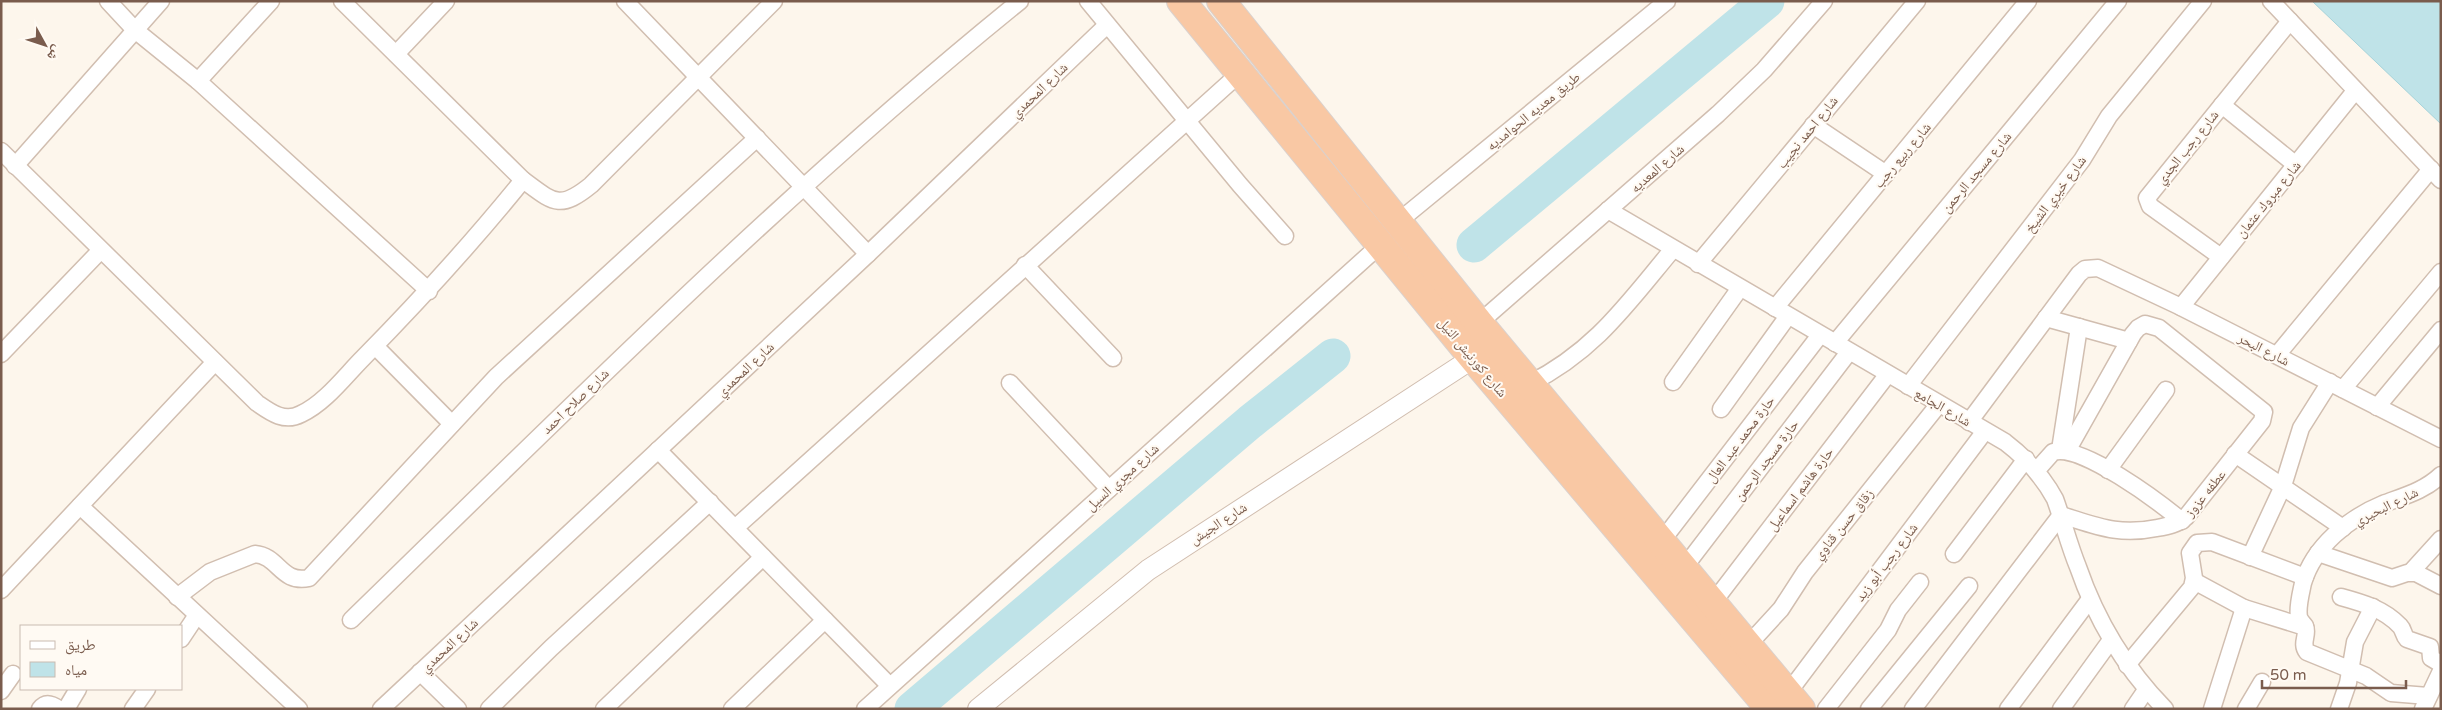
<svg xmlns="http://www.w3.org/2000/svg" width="2442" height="710" font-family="'Varela Round','Noto Naskh Arabic',sans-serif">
  <rect width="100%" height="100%" fill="#fdf6ec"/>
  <!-- water -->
  <polygon fill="#bfe3e8" stroke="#a5d3da" points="2312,1 2441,1 2441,124"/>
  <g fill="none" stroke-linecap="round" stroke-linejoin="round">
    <!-- river -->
    <g stroke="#bfe3e8" stroke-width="35">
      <polyline points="1474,245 1767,1"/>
      <polyline points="912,709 1250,422 1333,356"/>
    </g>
    <!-- minor casing -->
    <g stroke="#d1beb0" stroke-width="19">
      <g id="minor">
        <polyline points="108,1 135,30 198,81 429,291"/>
        <path d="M342 1 523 180C553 202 559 211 591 185L774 1"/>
        <polyline points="625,1 868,254"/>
        <polyline points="1088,1 1240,185 1285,236"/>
        <polyline points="2271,1 2441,180"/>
        <polyline points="396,54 446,1"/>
        <polyline points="198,81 271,1"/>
        <polyline points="2222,105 2296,165"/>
        <polyline points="1813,125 1886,174"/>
        <path d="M1 151 257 403C270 412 284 423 301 414 325 403 345 376 363 358 420 300 472 243 523 180"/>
        <polyline points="15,166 161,1"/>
        <path d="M1608 210 2005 442C2026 458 2042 475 2055 499 2063 521 2069 545 2078 567 2097 622 2125 668 2165 709"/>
        <polyline points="1399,221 1667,1"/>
        <polyline points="2221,257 2150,206 2147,198 2290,21"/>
        <polyline points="1698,264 1917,1"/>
        <polyline points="1025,265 1113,358"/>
        <polyline points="2181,307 2355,91"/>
        <polyline points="1775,308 2028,1"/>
        <polyline points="2046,318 2129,341"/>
        <polyline points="1479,323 1718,114 1764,70 1824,1"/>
        <polyline points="1835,343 2118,1"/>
        <polyline points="375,346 452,424"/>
        <polyline points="1,354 101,250"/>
        <polyline points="2277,355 2431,169"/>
        <polyline points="1673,382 1740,288"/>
        <polyline points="1010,383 1109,489"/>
        <path d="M1529 384C1595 351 1627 304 1673 249"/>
        <polyline points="1908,386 2082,160 2109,116 2203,1"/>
        <polyline points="2343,389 2441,272"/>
        <polyline points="2377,407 2441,330"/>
        <polyline points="1721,409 1788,316"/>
        <polyline points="1969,422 2079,274 2085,269 2098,268 2181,307 2441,439"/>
        <polyline points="658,450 890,686"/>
        <polyline points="2060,450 2079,327"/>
        <polyline points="2235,454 2343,528"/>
        <path d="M2037 470 2053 452C2081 443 2159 502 2182 521"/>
        <polyline points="2108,470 2166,390"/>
        <polyline points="80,506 299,709"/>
        <polyline points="735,528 1239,74"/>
        <polyline points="1661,542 1820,335"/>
        <polyline points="2318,553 2392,578 2407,573 2416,573 2441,586"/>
        <polyline points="1954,554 2026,459"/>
        <polyline points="2250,557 2283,486 2301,428 2330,382"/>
        <polyline points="1683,569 1849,352"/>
        <polyline points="2411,572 2441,539"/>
        <polyline points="2194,581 2244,608 2305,627"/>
        <polyline points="1,590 215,362"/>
        <path d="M177 597 210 572 255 554C279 556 281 584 309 578L496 377 757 138"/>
        <path d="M2341 597C2363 603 2384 609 2400 626 2404 630 2403 635 2407 639L2430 647 2431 658 2441 664"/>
        <polyline points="1712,604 1888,374"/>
        <path d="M351 620C569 408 784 192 1020 1"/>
        <polyline points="181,639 197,615"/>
        <polyline points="1748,645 1781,609 1805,572 1939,404"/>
        <polyline points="2127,665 2192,587 2194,578 2190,553 2197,543 2212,542 2305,577"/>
        <polyline points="420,672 458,709"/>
        <polyline points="1,691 13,674"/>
        <polyline points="1788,693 1985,431"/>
        <path d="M2428 696 2391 693 2366 676 2307 652C2300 643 2309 635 2305 626 2303 623 2300 621 2299 617 2297 607 2301 593 2303 583 2314 546 2349 518 2383 504 2404 496 2424 491 2441 475"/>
        <path d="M40 709C46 701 52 704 59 709"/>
        <polyline points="66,709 78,689"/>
        <polyline points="133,709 147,689"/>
        <polyline points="381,709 868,254 1107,25"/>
        <polyline points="489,709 551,648 710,502"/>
        <polyline points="604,709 763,557"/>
        <polyline points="732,709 825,620"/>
        <polyline points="865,709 1380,245"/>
        <polyline points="1826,709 1888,630 1898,610 1920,582"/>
        <polyline points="1869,709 1969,586"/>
        <path d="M1913 709 2061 515C2097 526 2118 536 2157 528 2168 526 2178 524 2186 517L2262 421 2264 412 2159 328 2145 324 2138 328 2133 334 2067 451"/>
        <polyline points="2008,709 2090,599"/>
        <polyline points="2061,709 2111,640"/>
        <polyline points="2133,709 2146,690"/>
        <polyline points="2212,709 2244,608"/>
        <polyline points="2246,709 2262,682"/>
        <polyline points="2339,709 2348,683 2355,642 2373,607"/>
        <polyline points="2423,709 2441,671"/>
      </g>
    </g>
    <!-- tertiary casing -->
    <g stroke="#d1beb0" stroke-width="22">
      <polyline id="tertiary" points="978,709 1148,570 1473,358"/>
    </g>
    <!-- trunk casing -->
    <g stroke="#dad1cd" stroke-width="30">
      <g id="trunk">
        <polyline points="1181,1 1473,358 1770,709"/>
        <polyline points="1221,1 1479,323 1801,709"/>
      </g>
    </g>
    <!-- minor -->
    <use href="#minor" stroke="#fff" stroke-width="16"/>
    <!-- tertiary -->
    <use href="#tertiary" stroke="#fff" stroke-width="20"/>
    <!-- trunk -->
    <use href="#trunk" stroke="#f9c8a4" stroke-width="28"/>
  </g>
  <g text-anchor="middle" stroke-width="4" stroke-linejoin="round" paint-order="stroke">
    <!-- street labels -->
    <g font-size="14" fill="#7a5c4d" stroke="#fffaf3">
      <text transform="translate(1039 90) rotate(-44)" y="5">شارع المحمدي</text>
      <text transform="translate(1533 111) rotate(-39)" y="5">طريق معديه الحوامديه</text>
      <text transform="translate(1807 132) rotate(-51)" y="5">شارع احمد نجيب</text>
      <text transform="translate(2187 147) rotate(-51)" y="5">شارع رجب الجدي</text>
      <text transform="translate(1902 155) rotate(-50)" y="5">شارع ربيع رجب</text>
      <text transform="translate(1657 168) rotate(-41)" y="5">شارع المعديه</text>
      <text transform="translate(1976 172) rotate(-50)" y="5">شارع مسجد الرحمن</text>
      <text transform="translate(2055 194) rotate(-53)" y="5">شارع خيري الشيخ</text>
      <text transform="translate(2268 199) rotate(-51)" y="5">شارع مبروك عثمان</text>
      <text transform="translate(2264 349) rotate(27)" y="5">شارع البحر</text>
      <text transform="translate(1473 357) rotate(50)" y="5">شارع كورنيش النيل</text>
      <text transform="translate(745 369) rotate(-43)" y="5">شارع المحمدي</text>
      <text transform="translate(575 401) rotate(-44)" y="5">شارع صلاح احمد</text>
      <text transform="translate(1943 407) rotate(30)" y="5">شارع الجامع</text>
      <text transform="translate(1740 439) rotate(-53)" y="5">حارة محمد عبد العال</text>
      <text transform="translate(1766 460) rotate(-53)" y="5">حارة مسجد الرحمن</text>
      <text transform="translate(1122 477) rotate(-42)" y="5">شارع مجري السيل</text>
      <text transform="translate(1800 489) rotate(-53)" y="5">حارة هاشم اسماعيل</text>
      <text transform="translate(2205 493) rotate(-51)" y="5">عطفه عزوز</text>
      <text transform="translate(2386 506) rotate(-26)" y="5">شارع البحيري</text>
      <text transform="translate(1218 523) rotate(-33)" y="5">شارع الجيش</text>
      <text transform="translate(1843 524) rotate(-51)" y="5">زقاق حسن قناوي</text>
      <text transform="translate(1886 562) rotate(-53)" y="5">شارع رجب أبو زيد</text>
      <text transform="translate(449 645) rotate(-43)" y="5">شارع المحمدي</text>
    </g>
  </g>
  <!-- border -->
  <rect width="2442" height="710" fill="none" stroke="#7a5c4d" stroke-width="5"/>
  <!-- legend -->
  <rect x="20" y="625" width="162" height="65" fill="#fffaf3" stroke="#cabbb1"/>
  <rect x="30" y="641" width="25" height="8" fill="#ffffff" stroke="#cabbb1"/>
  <text x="65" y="650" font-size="15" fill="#7a5c4d">طريق</text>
  <rect x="30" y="662" width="25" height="15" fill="#bfe3e8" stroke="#cabbb1"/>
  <text x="65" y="675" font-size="15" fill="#7a5c4d">مياه</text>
  <!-- north arrow -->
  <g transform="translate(45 45) rotate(130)" stroke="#fffaf3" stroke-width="4" paint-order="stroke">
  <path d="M0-4L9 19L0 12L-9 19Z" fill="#7a5c4d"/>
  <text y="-8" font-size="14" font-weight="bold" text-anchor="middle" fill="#7a5c4d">ش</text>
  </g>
  <!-- scale -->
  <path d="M2262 680v8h144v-8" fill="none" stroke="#7a5c4d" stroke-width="2.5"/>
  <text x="2270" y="680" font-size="15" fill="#7a5c4d" stroke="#fffaf3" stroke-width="4" paint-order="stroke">50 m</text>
</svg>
